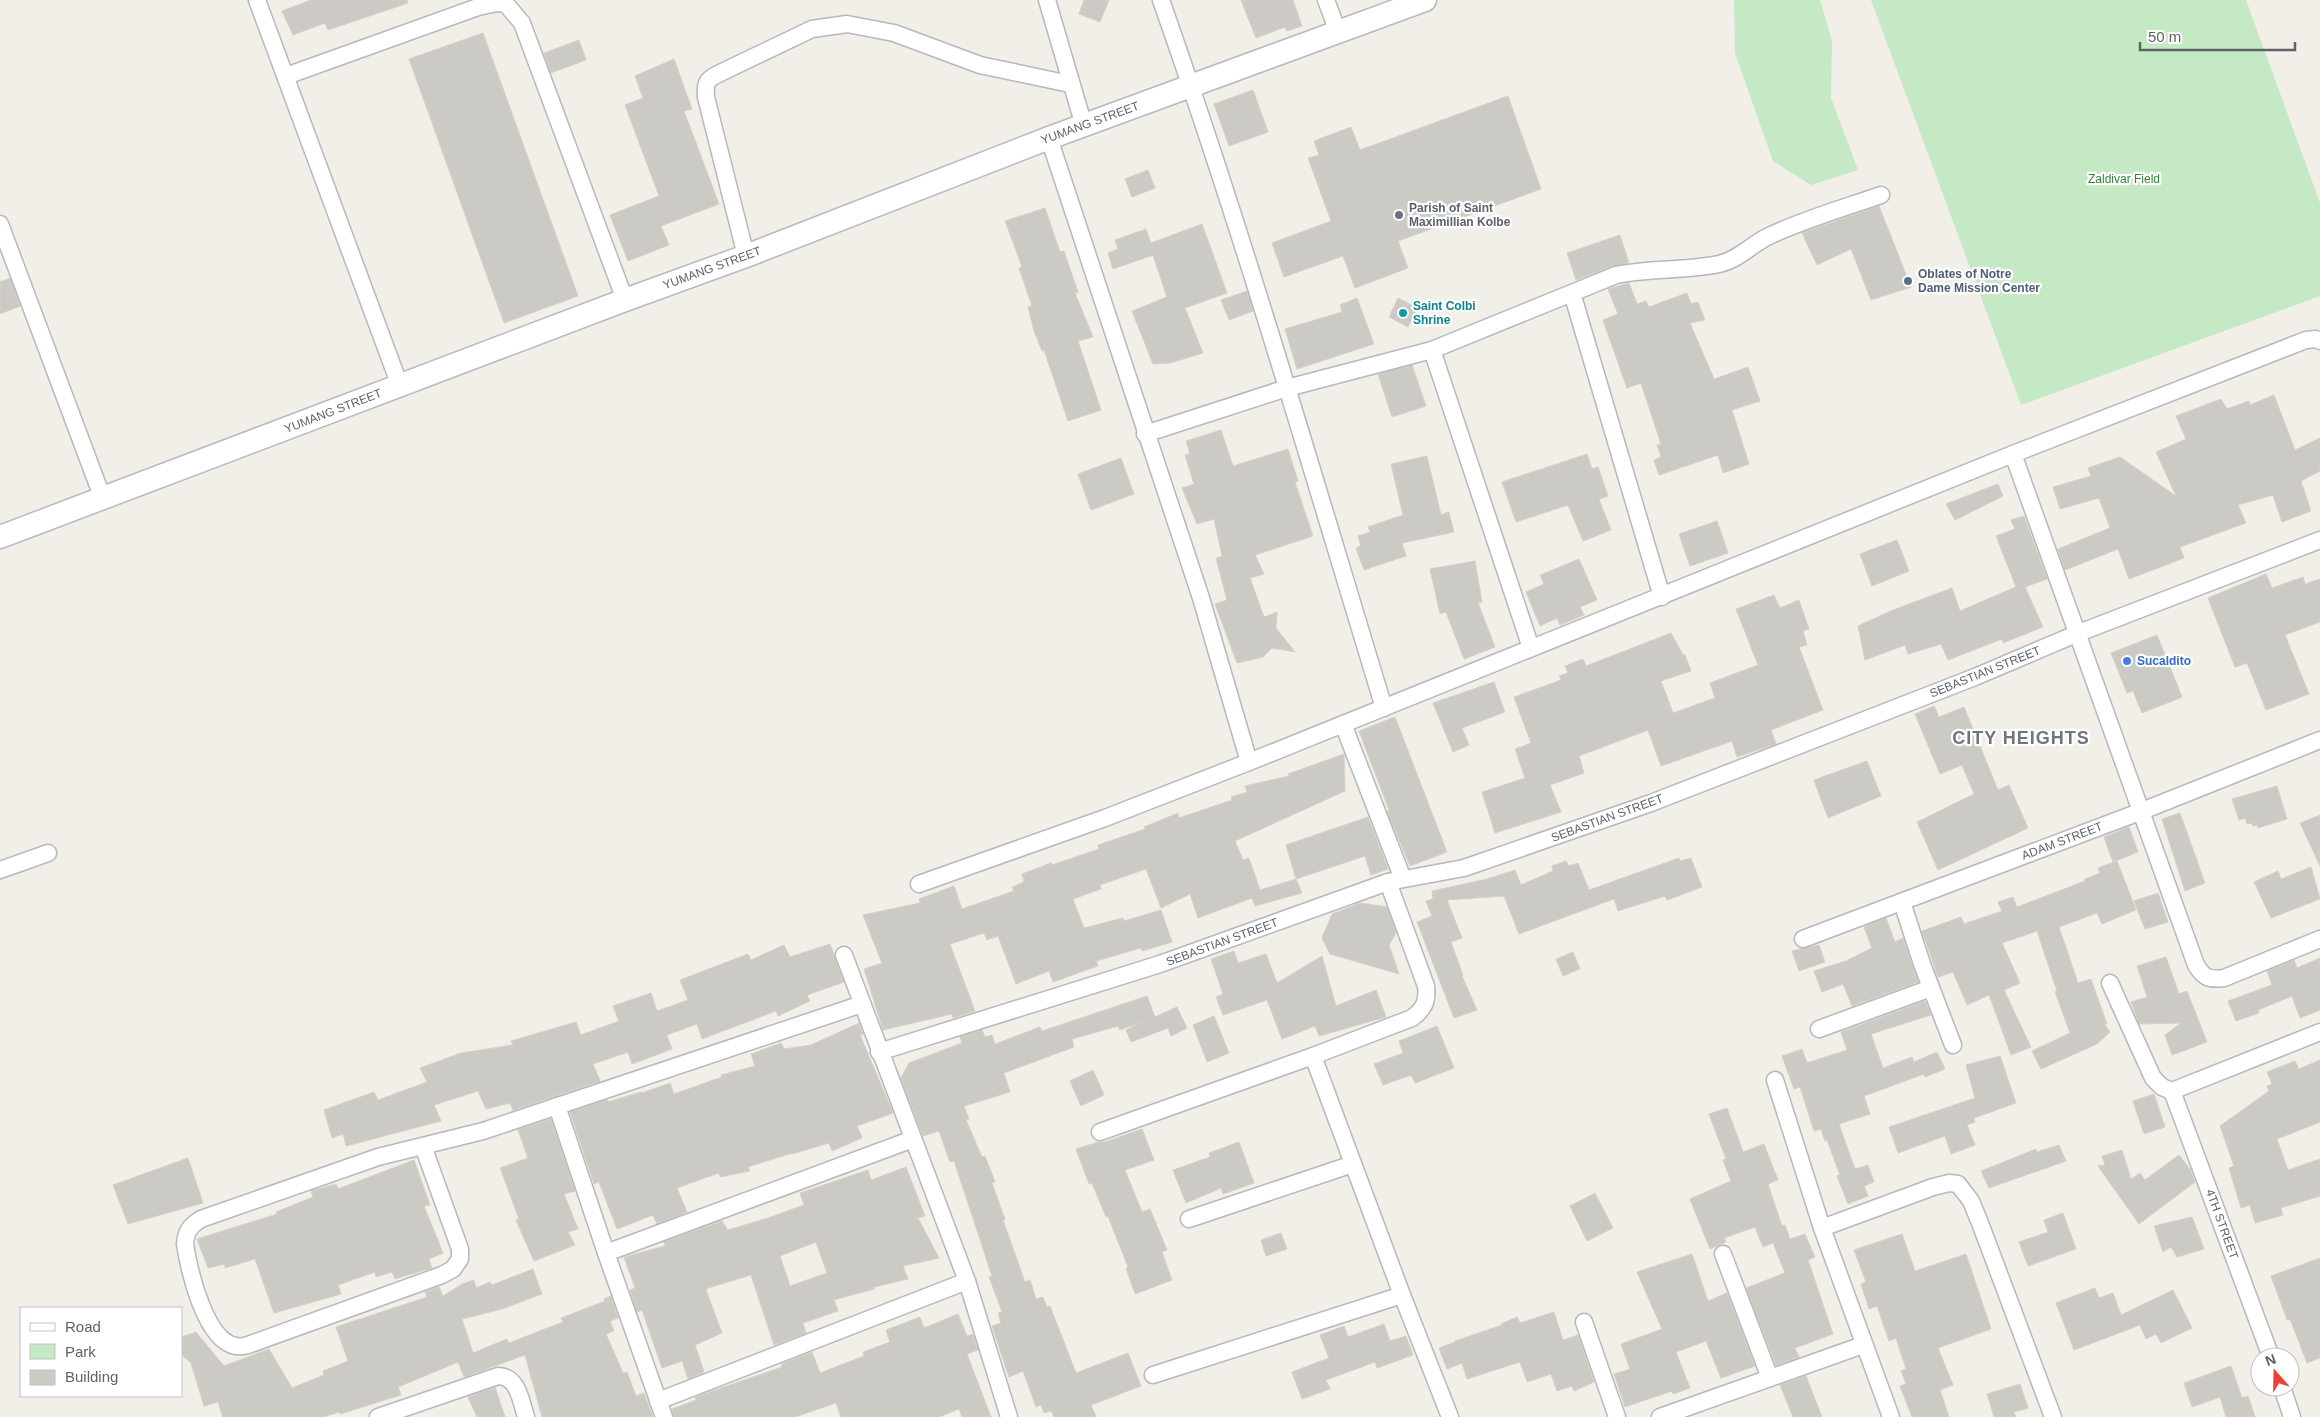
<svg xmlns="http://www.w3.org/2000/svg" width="2320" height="1417" font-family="Arial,sans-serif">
  <rect width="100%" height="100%" fill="#f1efe8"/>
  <!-- green -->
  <g fill="#c5e8c5">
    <polygon points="1734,0 1820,0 1832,41 1831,98 1858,170 1811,185 1773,161 1735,53"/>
    <polygon points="1871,0 2246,0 2320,203 2320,296 2021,405"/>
  </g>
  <!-- building -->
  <g fill="#cccac5" stroke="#d6d1c6" fill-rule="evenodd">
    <polygon points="311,0 407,0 408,3 328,30 325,23 293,35 282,11"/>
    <polygon points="1084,0 1109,0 1100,22 1079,14"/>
    <polygon points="1241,0 1293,0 1302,26 1287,31 1285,27 1256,38"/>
    <polygon points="483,33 578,296 504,323 409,59"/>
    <polygon points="579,40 586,60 551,73 544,53"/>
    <polygon points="674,59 692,109 684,111 719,204 661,226 669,245 628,261 610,215 659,196 625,105 643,98 635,76"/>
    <polygon points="1253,90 1268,132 1229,146 1214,104"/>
    <polygon points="1508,96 1541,189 1398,241 1408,268 1355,288 1343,256 1284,277 1272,243 1331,221 1308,158 1319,155 1314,141 1351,127 1360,150"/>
    <polygon points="1148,170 1155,188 1132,197 1125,179"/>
    <polygon points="1879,206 1911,287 1871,300 1851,249 1817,265 1802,233"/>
    <polygon points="1045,208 1060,252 1064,251 1078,292 1075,293 1093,337 1078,341 1101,410 1068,421 1044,350 1042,351 1034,331 1028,307 1032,306 1019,268 1022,267 1005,221"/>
    <polygon points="1202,224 1227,293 1185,308 1203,353 1170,363 1153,364 1132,311 1167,297 1153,255 1113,269 1108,253 1118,249 1115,240 1146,229 1151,243"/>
    <polygon points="1620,235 1629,263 1612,266 1576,280 1567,253"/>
    <polygon points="10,278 20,306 0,314 0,282"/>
    <polygon points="1629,283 1637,304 1646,301 1649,307 1687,293 1691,304 1698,302 1705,320 1690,323 1714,379 1748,367 1760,401 1732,410 1749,464 1723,473 1718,455 1659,475 1654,460 1661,457 1657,445 1661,444 1641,383 1627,388 1603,320 1618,314 1608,289"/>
    <polygon points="1247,291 1253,311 1229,320 1221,300"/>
    <polygon points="1357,298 1374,344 1297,369 1285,329 1342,312 1340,305"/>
    <polygon points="1398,298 1418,308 1408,327 1389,317"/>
    <polygon points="1412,365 1426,406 1392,417 1378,374"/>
    <polygon points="2274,395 2295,450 2320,438 2320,471 2301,481 2311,511 2282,522 2273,495 2238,505 2246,523 2180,547 2184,558 2129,579 2118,549 2065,570 2058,549 2110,528 2099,498 2060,509 2053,487 2091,476 2088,468 2120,457 2176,496 2156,452 2186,439 2176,416 2221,399 2227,409 2249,401 2250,405"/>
    <polygon points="1221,430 1233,466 1288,449 1298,481 1295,482 1313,536 1255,555 1264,574 1250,578 1264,617 1277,612 1276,628 1295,652 1272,648 1263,657 1237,663 1215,604 1227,600 1216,558 1222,556 1214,519 1197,524 1182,488 1194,484 1185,455 1190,454 1186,441"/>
    <polygon points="1587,454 1592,469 1598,467 1608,496 1599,499 1611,530 1583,541 1568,505 1516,522 1502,482"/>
    <polygon points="1427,456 1441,515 1449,512 1454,532 1402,543 1406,556 1364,570 1356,548 1361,546 1358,536 1370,532 1368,527 1403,515 1391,464"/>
    <polygon points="1121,458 1134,494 1091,510 1078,474"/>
    <polygon points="1998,484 2003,496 1955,520 1946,504"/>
    <polygon points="2024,516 2047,579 2025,587 2043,627 2003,643 2002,639 1948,660 1941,644 1908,654 1905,645 1865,660 1858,626 1893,610 1952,588 1960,611 2016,587 1996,536 2015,529 2011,520"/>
    <polygon points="1717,521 1728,553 1690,566 1679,534"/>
    <polygon points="1897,540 1909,571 1872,586 1860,554"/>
    <polygon points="1579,559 1597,600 1580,607 1584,615 1560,625 1557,618 1540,626 1526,592 1544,584 1540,575"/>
    <polygon points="1475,561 1482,602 1478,603 1495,647 1464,659 1446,612 1440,614 1430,569"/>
    <polygon points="2266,574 2272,588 2303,577 2305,584 2320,579 2320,622 2285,635 2309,694 2266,710 2247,663 2235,667 2208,598"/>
    <polygon points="1774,595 1780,608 1799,600 1809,629 1803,631 1807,645 1799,647 1823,710 1771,730 1776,744 1737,757 1732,741 1661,766 1648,730 1579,756 1584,773 1550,785 1561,812 1495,833 1482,792 1525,778 1515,749 1531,743 1514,697 1561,680 1559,676 1568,673 1565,666 1583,659 1586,666 1671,633 1683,655 1685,655 1691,671 1661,681 1673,713 1715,698 1710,683 1758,665 1736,609"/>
    <polygon points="2157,635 2182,697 2142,713 2133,691 2127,693 2111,653"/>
    <polygon points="1494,682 1505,712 1462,728 1469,745 1453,752 1433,703"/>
    <polygon points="1934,706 1939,717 1964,707 1998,790 2009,785 2028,828 1938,870 1917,822 1974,794 1962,765 1940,774 1915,714"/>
    <polygon points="1395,717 1447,852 1410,866 1387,811 1389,810 1359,731"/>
    <polygon points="1344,754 1345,791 1235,841 1243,860 1249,858 1260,890 1296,879 1302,893 1255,906 1252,898 1198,918 1190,894 1161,908 1146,869 1100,885 1101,889 1073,899 1084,928 1123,918 1124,921 1161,910 1172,942 1142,951 1141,948 1096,961 1098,966 1053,982 1049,971 1016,984 998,936 987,940 984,933 950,944 975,1011 953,1018 952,1014 883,1030 864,969 882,963 863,915 920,903 919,899 954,886 962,909 1014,891 1012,887 1024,882 1022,874 1051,863 1052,865 1099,849 1098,845 1145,829 1144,827 1178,813 1179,818 1232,800 1231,797 1247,792 1245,786 1289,776 1288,774"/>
    <polygon points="1867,761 1881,796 1828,818 1814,780"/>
    <polygon points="2277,786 2287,819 2258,828 2257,825 2253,826 2251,823 2247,824 2245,818 2239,820 2232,799"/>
    <polygon points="2180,813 2205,883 2185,891 2162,819"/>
    <polygon points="2320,815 2320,866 2300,823"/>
    <polygon points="1368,817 1388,869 1371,875 1365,856 1296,879 1286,845"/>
    <polygon points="2129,827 2138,852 2113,862 2104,837"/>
    <polygon points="1679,858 1680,861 1691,858 1702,887 1667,900 1665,896 1618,911 1614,899 1519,934 1504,896 1447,900 1462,938 1451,942 1463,975 1462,976 1477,1010 1454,1018 1417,922 1432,916 1426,901 1433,899 1432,891 1487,879 1515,870 1521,885 1553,871 1552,866 1566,861 1569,866 1578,863 1589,890"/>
    <polygon points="2117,861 2136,910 2102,924 2097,913 2059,927 2078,983 2091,979 2107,1024 2104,1024 2110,1032 2097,1044 2041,1069 2032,1051 2070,1033 2055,992 2057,991 2037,931 2002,943 2020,983 2004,990 2031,1047 2011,1055 1989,995 1967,1005 1953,972 1938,977 1922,931 1961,917 1964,924 2002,911 1998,902 2013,897 2017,907 2085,881 2085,879 2100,873 2098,868"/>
    <polygon points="2311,867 2320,899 2271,918 2254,882 2278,871 2281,879"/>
    <polygon points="2158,893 2168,922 2145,929 2134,901"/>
    <polygon points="1360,903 1387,907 1396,933 1389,945 1399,974 1330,954 1322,938 1332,914"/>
    <polygon points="1886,918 1895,942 1903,938 1918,982 1852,1006 1843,984 1822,992 1814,971 1846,961 1872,948 1864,927"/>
    <polygon points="830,944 844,982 807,995 810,1001 778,1016 776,1011 702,1039 697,1024 667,1035 672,1049 632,1064 628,1052 593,1064 600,1081 513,1110 510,1103 486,1109 478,1091 434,1105 441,1121 346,1146 343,1134 332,1138 324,1110 374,1092 378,1100 427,1082 420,1068 461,1053 513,1045 511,1041 576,1022 581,1035 619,1021 613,1006 651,993 657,1011 688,1000 680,980 748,954 751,960 784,945 790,957"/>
    <polygon points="1819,945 1825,962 1799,971 1792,951"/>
    <polygon points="1234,951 1238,963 1266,954 1277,983 1322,956 1336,1006 1376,990 1386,1017 1319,1036 1315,1026 1282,1039 1267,1000 1223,1015 1216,997 1223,994 1211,959"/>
    <polygon points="1573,952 1580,969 1563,976 1556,959"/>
    <polygon points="2166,957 2179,994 2187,991 2207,1042 2172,1055 2165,1035 2181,1023 2139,1024 2131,1002 2147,997 2137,966"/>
    <polygon points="2320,958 2320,1010 2300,1018 2292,996 2258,1010 2259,1013 2236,1021 2228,1001 2272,985 2267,971 2294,960 2297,968"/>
    <polygon points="1147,996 1155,1017 1177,1007 1187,1028 1171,1036 1168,1028 1131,1042 1126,1030 1144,1021 1120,1030 1118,1026 1072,1039 1074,1047 1004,1073 1010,1092 964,1106 969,1119 966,1120 982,1157 985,1156 995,1182 992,1183 1005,1219 1003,1220 1025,1282 1030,1280 1036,1299 1043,1297 1047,1307 1050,1306 1076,1373 1128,1353 1141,1386 1091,1405 1096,1417 1054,1417 1051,1411 1044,1413 1041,1405 1036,1407 1023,1371 1009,1377 992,1326 1001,1323 998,1313 1002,1312 989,1277 992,1276 954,1161 950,1162 939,1131 923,1136 901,1078 909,1063 962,1043 960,1037 982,1030 985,1037 992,1035 995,1044 1040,1027 1042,1031"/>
    <polygon points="1925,1001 1931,1015 1871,1034 1883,1068 1912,1057 1914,1062 1937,1052 1945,1069 1925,1077 1924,1074 1864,1096 1870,1114 1839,1124 1855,1169 1868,1165 1874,1182 1864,1186 1868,1196 1848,1204 1837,1176 1840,1175 1827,1140 1825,1141 1821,1129 1814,1131 1800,1087 1794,1089 1782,1056 1802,1049 1807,1063 1847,1050 1841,1032"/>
    <polygon points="1214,1016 1229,1053 1207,1062 1193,1025"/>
    <polygon points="859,1023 863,1035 860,1035 893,1113 857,1126 862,1138 832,1151 829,1143 792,1154 792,1153 748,1167 750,1171 720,1177 719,1173 677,1188 687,1212 657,1224 653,1215 617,1229 599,1182 594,1184 570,1112 607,1100 608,1102 641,1092 642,1093 670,1083 674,1094 722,1077 721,1075 755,1066 751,1054 781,1043 784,1049 811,1045"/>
    <polygon points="1437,1026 1454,1068 1415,1083 1411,1075 1383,1085 1374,1064 1403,1053 1399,1041"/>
    <polygon points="2000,1056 2016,1103 1974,1118 1975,1122 1967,1125 1975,1145 1951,1154 1945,1136 1898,1153 1889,1127 1975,1098 1966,1065"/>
    <polygon points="2320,1060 2320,1122 2277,1139 2288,1170 2320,1159 2320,1196 2281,1208 2283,1215 2255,1223 2250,1205 2241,1208 2229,1168 2234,1166 2220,1126 2269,1091 2267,1086 2272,1084 2267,1072 2295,1061 2299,1069"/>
    <polygon points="1093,1070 1104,1095 1081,1106 1070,1081"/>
    <polygon points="2154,1094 2165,1127 2144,1134 2133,1101"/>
    <polygon points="1727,1108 1743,1152 1764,1144 1778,1180 1768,1184 1782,1226 1785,1225 1790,1239 1805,1234 1815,1257 1808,1260 1833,1334 1795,1348 1799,1357 1776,1365 1746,1288 1785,1273 1773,1243 1763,1247 1755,1227 1724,1238 1726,1242 1710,1249 1690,1199 1731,1181 1723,1160 1726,1159 1709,1114"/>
    <polygon points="551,1119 575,1191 564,1194 578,1229 568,1232 575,1245 534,1261 516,1220 519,1219 500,1168 528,1158 518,1130"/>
    <polygon points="1142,1129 1154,1160 1125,1170 1142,1212 1150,1209 1167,1250 1162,1252 1172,1280 1135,1294 1126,1268 1128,1267 1108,1216 1106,1217 1092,1183 1089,1184 1076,1149 1098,1142 1105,1142"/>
    <polygon points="1239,1142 1254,1183 1223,1194 1221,1188 1186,1203 1173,1170 1210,1157 1209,1153"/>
    <polygon points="2059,1145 2066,1161 1989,1188 1981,1171 2036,1149 2037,1152"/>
    <polygon points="2122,1150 2131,1179 2140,1173 2145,1180 2179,1155 2190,1169 2195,1182 2139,1224 2098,1166 2105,1165 2102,1156"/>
    <polygon points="188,1158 203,1203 128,1224 113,1185"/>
    <polygon points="414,1160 430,1205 424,1206 443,1253 429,1259 432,1268 395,1279 392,1272 376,1277 375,1272 338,1285 341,1294 274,1313 255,1259 225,1268 225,1264 208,1268 197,1239 277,1214 276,1212 313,1197 311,1191 336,1184 338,1189"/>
    <path d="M906 1167 925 1216 918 1218 939 1258 903 1266 908 1279 874 1287V1289L834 1300 838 1311 803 1323 806 1333 774 1345 751 1275 708 1288 706 1290 722 1333 695 1345 704 1372 688 1379 682 1361 662 1368 642 1310 637 1312 630 1290 635 1288 624 1257 665 1246 664 1242 722 1221 728 1230 768 1218 804 1205 800 1193 868 1170 871 1180ZM816 1242 827 1273 790 1286 780 1256Z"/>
    <polygon points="1595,1193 1613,1228 1587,1241 1570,1206"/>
    <polygon points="2063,1213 2076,1249 2028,1266 2019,1242 2048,1232 2044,1220"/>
    <polygon points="2192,1217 2204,1249 2177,1257 2171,1247 2163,1252 2154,1226"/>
    <polygon points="1281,1233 1287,1249 1266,1256 1261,1240"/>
    <polygon points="1902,1234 1915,1271 1966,1254 1991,1329 1938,1348 1953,1385 1940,1390 1949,1417 1912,1417 1900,1386 1906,1384 1901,1371 1906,1369 1896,1338 1889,1341 1877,1306 1869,1309 1861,1284 1866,1282 1854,1250"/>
    <polygon points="1692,1254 1708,1301 1727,1293 1755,1366 1721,1378 1706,1341 1676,1352 1690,1388 1673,1394 1672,1391 1625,1407 1614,1374 1630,1369 1621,1344 1662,1329 1637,1272"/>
    <polygon points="2320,1258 2320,1358 2307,1363 2290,1319 2287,1320 2271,1276"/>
    <polygon points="533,1269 542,1294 502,1309 462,1319 473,1353 507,1339 509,1343 563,1322 561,1318 605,1301 604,1299 611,1296 618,1318 610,1321 614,1331 606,1334 623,1373 627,1372 636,1396 644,1393 653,1417 542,1417 525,1355 464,1377 458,1362 398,1387 401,1395 340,1414 339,1412 324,1417 223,1417 218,1402 204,1406 191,1363 181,1354 181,1337 196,1332 224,1366 269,1349 292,1388 324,1375 323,1371 348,1361 336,1327 427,1297 425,1292 439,1287 443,1296 462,1284 474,1280 476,1288 490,1282 492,1285"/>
    <polygon points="2095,1288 2099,1298 2113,1293 2121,1315 2173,1290 2192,1328 2161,1343 2156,1334 2146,1339 2140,1325 2074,1350 2056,1303"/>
    <polygon points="1554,1312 1563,1340 1578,1335 1594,1382 1574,1391 1572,1386 1557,1391 1551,1374 1527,1382 1520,1362 1467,1379 1462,1363 1447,1369 1439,1348 1455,1342 1455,1341 1502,1325 1501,1324 1517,1317 1520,1323"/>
    <polygon points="958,1314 967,1336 973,1334 978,1350 967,1354 991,1417 962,1417 959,1409 939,1417 841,1417 836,1403 795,1417 674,1417 672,1409 696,1400 695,1397 782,1367 781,1364 812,1352 820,1373 864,1356 863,1352 890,1342 886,1330 920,1317 924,1328"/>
    <polygon points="1384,1324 1390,1341 1406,1336 1413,1355 1377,1368 1375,1362 1326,1380 1330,1389 1302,1399 1292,1372 1329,1358 1320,1335 1344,1326 1348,1337"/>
    <polygon points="2231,1366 2242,1398 2248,1396 2255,1417 2226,1417 2220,1397 2192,1407 2184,1383"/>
    <polygon points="1806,1376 1822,1417 1793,1417 1780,1385"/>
    <polygon points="2020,1384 2028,1408 2014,1412 2016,1417 1994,1417 1987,1394"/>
    <polygon points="495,1387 505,1417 477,1417 468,1397"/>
  </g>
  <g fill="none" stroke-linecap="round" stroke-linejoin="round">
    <!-- street casing -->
    <g stroke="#b5b8bc" stroke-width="19">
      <g id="street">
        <polyline points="257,0 400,386"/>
        <polyline points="1047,0 1084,126"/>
        <path d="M1161 0C1243 233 1312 471 1384 708"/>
        <polyline points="1326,0 1338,32"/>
        <polyline points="286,76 478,7 497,3 506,4 522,23 625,300"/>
        <polyline points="1049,138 1201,598 1249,762"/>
        <polyline points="0,224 103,499"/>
        <path d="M746 256 706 97C705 84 706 80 718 74L812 29 847 24 894 33 980 65 1070 84"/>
        <polyline points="1572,293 1662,597"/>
        <polyline points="1432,350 1531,648"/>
        <path d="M1145 434 1287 388 1432 350 1616 275C1650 268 1685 271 1719 264 1738 260 1752 244 1769 236 1805 219 1844 208 1881 195"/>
        <path d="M2013 454 2196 965C2204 978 2209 980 2224 978L2320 939"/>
        <polyline points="1343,724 1403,879"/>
        <polyline points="0,870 48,853"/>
        <polyline points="919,884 1105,818 1249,762 2013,454 2306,340 2316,339 2320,341"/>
        <polyline points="1902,902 1922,964 1953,1045"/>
        <polyline points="1803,939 2142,811 2320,740"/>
        <polyline points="844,955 967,1281 1009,1417"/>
        <polyline points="2110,983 2153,1078 2162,1087 2172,1091 2320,1032"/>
        <polyline points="1819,1029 1931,988"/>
        <polyline points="879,1052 1160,964 1388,882 1464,868 1651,803 1975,677 2076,634 2320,540"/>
        <polyline points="1313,1056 1402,1295 1450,1417"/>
        <polyline points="1775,1080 1822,1228 1891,1417"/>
        <polyline points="2172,1091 2271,1357"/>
        <polyline points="557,1106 606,1253 664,1417"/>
        <path d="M1100 1132 1313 1056 1412 1018C1424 1009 1428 1001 1426 986L1388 882"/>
        <path d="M423 1146 460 1249V1259L453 1269 442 1275 248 1345C244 1346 239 1347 236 1346 205 1341 189 1270 185 1244 186 1231 190 1226 201 1219L378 1157 483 1131 862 1004"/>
        <polyline points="1189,1219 1353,1164"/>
        <polyline points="1822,1228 1933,1187 1949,1183 1958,1184 1971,1201 1980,1223 2053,1417"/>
        <polyline points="606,1253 913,1139"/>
        <polyline points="1723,1254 1770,1378"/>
        <polyline points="1584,1322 1617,1417"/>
        <polyline points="1153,1375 1402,1295"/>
        <polyline points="2282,1387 2292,1417"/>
        <polyline points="658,1401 967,1281"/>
        <path d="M378 1417 498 1376C518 1376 521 1401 526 1417"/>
        <polyline points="1660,1417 1863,1345"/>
      </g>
    </g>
    <!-- secondary casing -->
    <g stroke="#b6babf" stroke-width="25">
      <polyline id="secondary" points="0,537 625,300 746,256 1049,138 1425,0"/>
    </g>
    <!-- street -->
    <use href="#street" stroke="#fff" stroke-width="16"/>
    <!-- secondary -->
    <use href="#secondary" stroke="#fff" stroke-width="22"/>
  </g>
  <!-- markers -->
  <circle fill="#6b7280" stroke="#fff" stroke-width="2" cx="1399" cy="215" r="5"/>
  <circle fill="#5c6f8a" stroke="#fff" stroke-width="2" cx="1908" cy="281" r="5"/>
  <circle fill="#0f9aa8" stroke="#fff" stroke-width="2" cx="1403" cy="313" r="5"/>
  <circle fill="#3f7fe0" stroke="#fff" stroke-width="2" cx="2127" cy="661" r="5"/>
  <g text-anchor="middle" stroke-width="4.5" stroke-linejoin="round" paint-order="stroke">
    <!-- street labels -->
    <g font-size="12" fill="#5f6368" stroke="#fff">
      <text transform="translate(1090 123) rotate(-20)" y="4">YUMANG STREET</text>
      <text transform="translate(712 268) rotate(-20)" y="4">YUMANG STREET</text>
      <text transform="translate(333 411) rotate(-21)" y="4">YUMANG STREET</text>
      <text transform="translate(1985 672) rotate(-22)" y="4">SEBASTIAN STREET</text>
      <text transform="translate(1607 818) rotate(-20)" y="4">SEBASTIAN STREET</text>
      <text transform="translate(2062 841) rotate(-21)" y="4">ADAM STREET</text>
      <text transform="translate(1222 942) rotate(-20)" y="4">SEBASTIAN STREET</text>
      <text transform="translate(2222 1224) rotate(70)" y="4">4TH STREET</text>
    </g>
    <!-- park labels -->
    <g font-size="12" fill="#348238" stroke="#fff">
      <text x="2124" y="183">Zaldivar Field</text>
    </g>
    <!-- worship labels -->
    <g font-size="12" font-weight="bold" fill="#5b616d" stroke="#fff" text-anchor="start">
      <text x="1409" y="212">Parish of Saint<tspan x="1409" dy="14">Maximillian Kolbe</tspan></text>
    </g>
    <!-- service labels -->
    <g font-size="12" font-weight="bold" fill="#4e5e75" stroke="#fff" text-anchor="start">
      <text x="1918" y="278">Oblates of Notre<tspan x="1918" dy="14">Dame Mission Center</tspan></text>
    </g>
    <!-- culture labels -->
    <g font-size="12" font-weight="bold" fill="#0d838f" stroke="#fff" text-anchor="start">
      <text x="1413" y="310">Saint Colbi<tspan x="1413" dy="14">Shrine</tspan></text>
    </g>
    <!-- shop labels -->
    <g font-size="12" font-weight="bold" fill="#366cbe" stroke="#fff" text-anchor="start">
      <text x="2137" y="665">Sucaldito</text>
    </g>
    <!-- district labels -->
    <g font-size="18" font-weight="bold" letter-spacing="1" fill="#70757a" stroke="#fff">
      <text x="2021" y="744">CITY HEIGHTS</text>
    </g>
  </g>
  <!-- legend -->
  <rect x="20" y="1307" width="162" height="90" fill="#ffffff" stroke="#bfc1c3"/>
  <rect x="30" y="1323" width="25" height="8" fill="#ffffff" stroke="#bfc1c3"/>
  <text x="65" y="1332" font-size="15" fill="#5f6368">Road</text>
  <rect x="30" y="1344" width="25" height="15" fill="#c5e8c5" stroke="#bfc1c3"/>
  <text x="65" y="1357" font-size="15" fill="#5f6368">Park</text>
  <rect x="30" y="1370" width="25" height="15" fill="#cccac5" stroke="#bfc1c3"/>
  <text x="65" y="1382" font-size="15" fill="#5f6368">Building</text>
  <!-- north arrow -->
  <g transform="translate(2275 1372) rotate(340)"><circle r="24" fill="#ffffff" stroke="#bfc1c3"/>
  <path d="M0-4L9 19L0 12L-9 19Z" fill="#ea4335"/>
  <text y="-8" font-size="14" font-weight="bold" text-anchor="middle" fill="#5f6368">N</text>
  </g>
  <!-- scale -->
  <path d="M2140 42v8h155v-8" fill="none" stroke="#5f6368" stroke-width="2.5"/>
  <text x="2148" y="42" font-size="15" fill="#5f6368" stroke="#ffffff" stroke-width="4" paint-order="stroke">50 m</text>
</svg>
